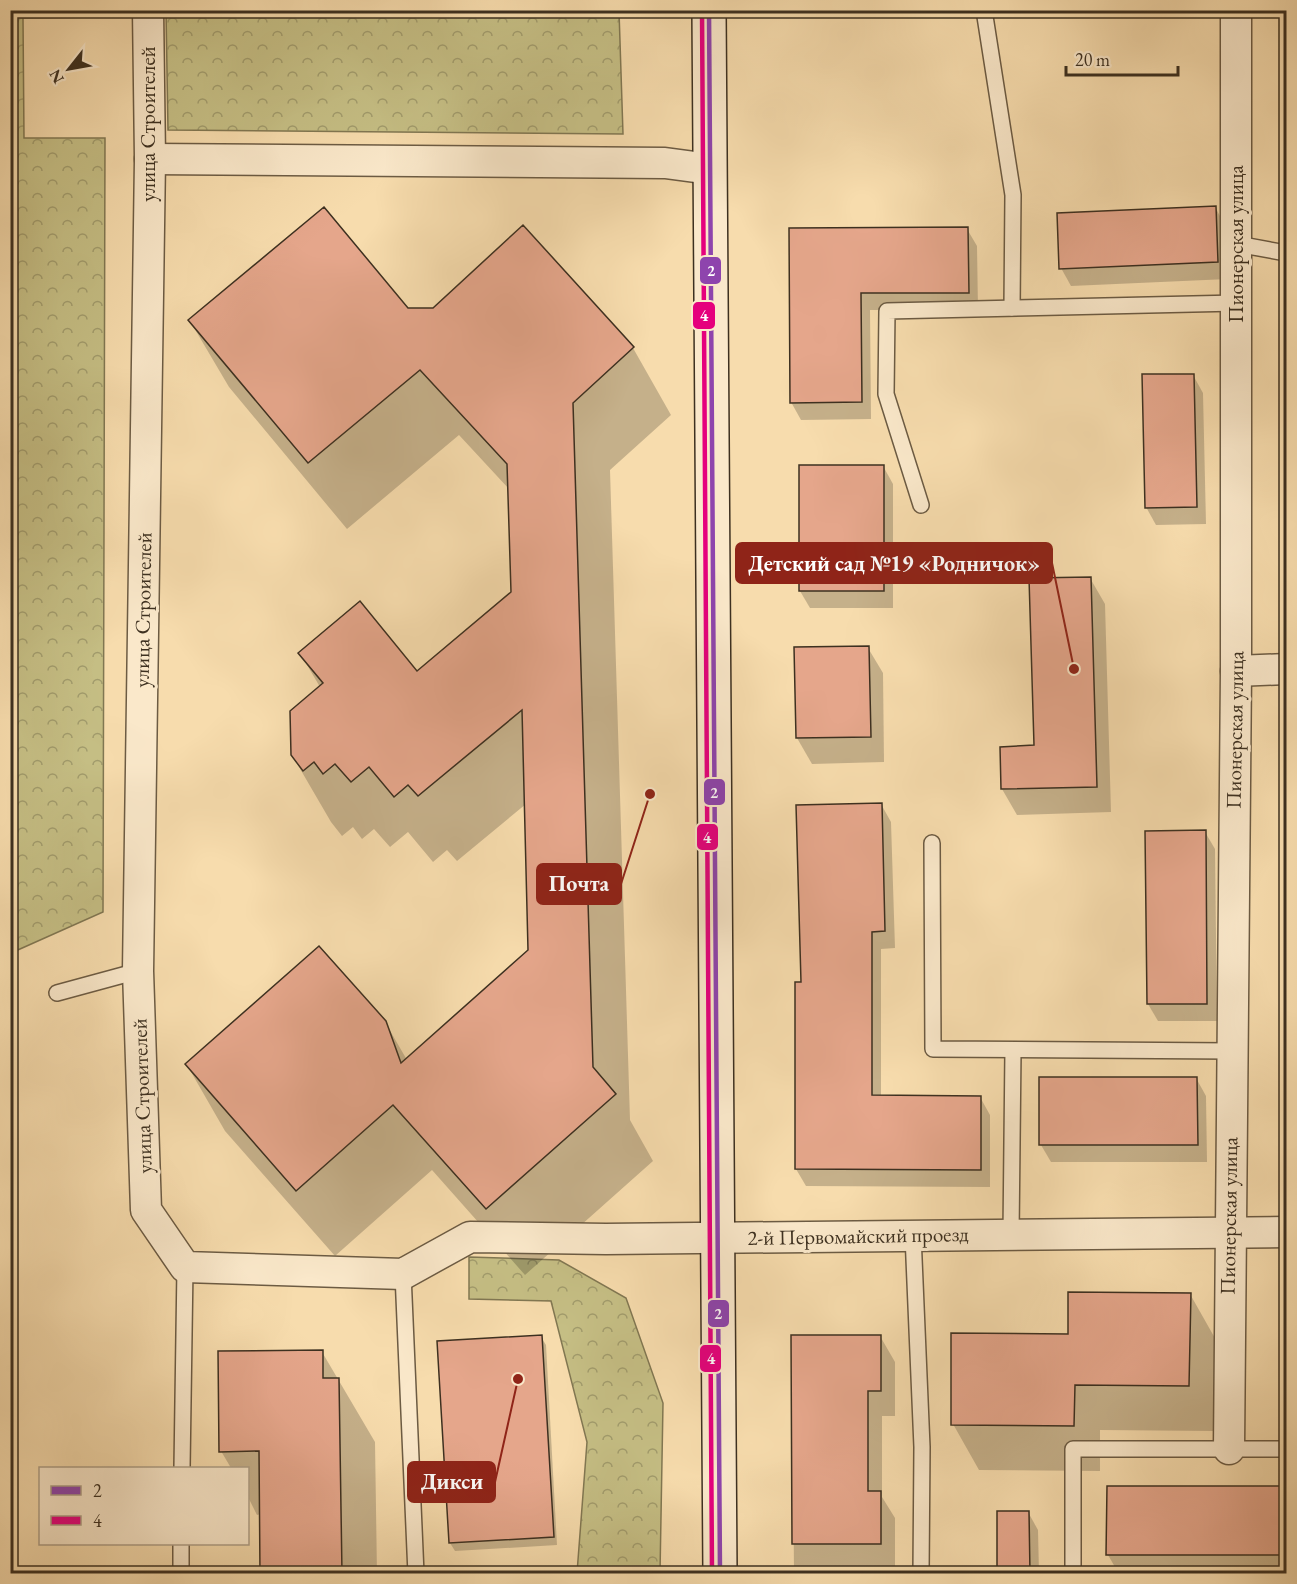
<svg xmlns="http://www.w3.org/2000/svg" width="1297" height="1584" font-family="'EB Garamond',serif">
  <defs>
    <pattern id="forest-crowns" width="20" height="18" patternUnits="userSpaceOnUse" patternTransform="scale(1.5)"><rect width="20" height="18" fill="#c5be84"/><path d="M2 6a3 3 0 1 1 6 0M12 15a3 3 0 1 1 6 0" fill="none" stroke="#a19b6c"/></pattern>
  </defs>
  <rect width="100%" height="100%" fill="#f7dcad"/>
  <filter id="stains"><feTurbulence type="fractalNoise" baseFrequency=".00333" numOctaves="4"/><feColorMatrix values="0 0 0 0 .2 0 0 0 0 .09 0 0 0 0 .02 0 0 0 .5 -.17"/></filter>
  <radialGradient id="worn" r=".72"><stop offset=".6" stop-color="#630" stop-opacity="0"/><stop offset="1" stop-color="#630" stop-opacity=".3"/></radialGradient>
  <!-- forest -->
  <g fill="url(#forest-crowns)" stroke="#817752" stroke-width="1.5">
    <polygon points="11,10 104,11 104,17 23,18 24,138 105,138 103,912 11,953"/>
    <polygon points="166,11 619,11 623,134 168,130"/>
    <polygon points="469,1257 559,1260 626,1298 663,1403 660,1573 577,1573 587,1442 551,1301 469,1299"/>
  </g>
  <!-- shadow -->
  <g fill="#0003">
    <polygon points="1215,207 1225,225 1228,279 1071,286 1061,268"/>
    <polygon points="523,227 633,348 671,415 610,470 630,1120 653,1161 525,1275 432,1170 335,1256 225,1131 187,1065 385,1022 407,1060 530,951 526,804 457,861 447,850 433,862 408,832 390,847 374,829 362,839 353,827 342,836 331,822 292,755 320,687 300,653 417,673 513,593 509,489 459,435 347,529 229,387 190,321 434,309"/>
    <polygon points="790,229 967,229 977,246 978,310 870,310 871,419 801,420 791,402"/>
    <polygon points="1193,375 1203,393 1206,524 1156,525 1146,507"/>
    <polygon points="883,466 893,484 893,608 810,608 800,591"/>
    <polygon points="1090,578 1105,604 1111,812 1017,815 1002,789 1001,748 1035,747"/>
    <polygon points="868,648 883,673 884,762 812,764 797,738"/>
    <polygon points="881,804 891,822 895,948 881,949 881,1097 980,1097 990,1115 990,1187 806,1186 796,1169 802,983"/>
    <polygon points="1205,832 1215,849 1217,1021 1158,1021 1148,1004"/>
    <polygon points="1196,1078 1206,1096 1207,1162 1051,1162 1041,1145"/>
    <polygon points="1190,1294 1216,1340 1215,1431 1100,1430 1100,1471 979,1470 953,1424 1069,1335"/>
    <polygon points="880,1336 895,1362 895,1416 882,1416 882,1497 895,1518 895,1574 794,1574 792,1337"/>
    <polygon points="541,1337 546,1345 557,1545 455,1551 450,1543"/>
    <polygon points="322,1352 375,1442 377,1574 262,1574 261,1514 257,1515 248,1497 248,1468 231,1468 221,1451"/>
    <polygon points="1286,1487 1286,1574 1119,1574 1108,1555"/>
    <polygon points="1028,1512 1038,1530 1039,1574 999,1574"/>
  </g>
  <!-- building -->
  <g fill="#e5a68b" stroke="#3d3020" stroke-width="1.5">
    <polygon points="1216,206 1218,262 1059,269 1057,213"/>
    <polygon points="324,207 408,308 433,308 523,225 634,347 573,403 593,1067 616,1094 486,1209 393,1105 296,1191 185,1064 319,946 386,1021 401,1063 528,950 522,710 418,796 408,785 394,797 369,767 351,782 335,764 323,774 314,762 303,771 291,755 290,711 323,683 298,653 360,601 417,671 511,592 507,464 420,370 308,463 188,320"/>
    <polygon points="968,227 969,293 861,293 862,402 790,403 789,228"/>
    <polygon points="1142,374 1194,374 1197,507 1145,508"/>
    <rect x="799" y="465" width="85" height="126"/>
    <polygon points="1091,577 1097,787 1001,789 1000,747 1034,745 1029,578"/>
    <polygon points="869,646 871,737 796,738 794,647"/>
    <polygon points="882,803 885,931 872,932 872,1095 981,1096 981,1170 795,1169 795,982 801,982 796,805"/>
    <polygon points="1206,830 1207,1004 1147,1004 1145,831"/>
    <polygon points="1039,1077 1197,1077 1198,1145 1039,1145"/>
    <polygon points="1068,1292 1191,1293 1189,1386 1075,1385 1074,1426 951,1425 951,1333 1068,1334"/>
    <polygon points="542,1335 554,1537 449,1543 437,1341"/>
    <polygon points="791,1335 881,1335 881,1391 868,1391 868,1491 881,1491 881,1544 792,1544"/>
    <polygon points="323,1350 323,1378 339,1378 342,1574 260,1574 259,1451 219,1452 218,1351"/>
    <polygon points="1107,1486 1287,1486 1287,1555 1106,1555"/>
    <polygon points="997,1511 1029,1511 1030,1574 997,1574"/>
  </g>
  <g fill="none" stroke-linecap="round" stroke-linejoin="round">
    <!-- service casing -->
    <g stroke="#6c5b43" stroke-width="18">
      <g id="service">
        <polyline points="984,10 1013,195 1012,308"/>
        <polyline points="1237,244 1286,253"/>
        <polyline points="921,505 886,394 887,311 1237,303"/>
        <polyline points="932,843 933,1049 1231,1051"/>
        <polyline points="57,993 138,971"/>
        <polyline points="1011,1234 1013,1050"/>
        <polyline points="913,1235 922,1447 921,1574"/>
        <polyline points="403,1274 416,1574"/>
        <polyline points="182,1468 185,1267"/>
        <polyline points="181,1574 181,1544"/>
        <polyline points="1073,1574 1073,1449 1286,1449"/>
      </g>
    </g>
    <!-- minor casing -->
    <g stroke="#6c5b43" stroke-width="33">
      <g id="minor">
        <polyline points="148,10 150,159 138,971 146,1210 185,1267 403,1274 470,1237 606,1239 1286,1232"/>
        <polyline points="150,159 665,163 710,169"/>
        <polyline points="1236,671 1286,669"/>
        <polyline points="1229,1449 1236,671 1236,10"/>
      </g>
    </g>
    <!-- secondary casing -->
    <g stroke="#3d3020" stroke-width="36">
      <polyline id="secondary" points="709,10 720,1574"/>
    </g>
    <!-- service -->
    <use href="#service" stroke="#fae8ca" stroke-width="15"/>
    <!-- minor -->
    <use href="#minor" stroke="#fae8ca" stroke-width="30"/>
    <!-- secondary -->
    <use href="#secondary" stroke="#fae8ca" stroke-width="33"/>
    <!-- bus-1 casing -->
    <g stroke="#fae8ca" stroke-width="9">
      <polyline id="bus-1" points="709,10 720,1574"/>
    </g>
    <!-- bus-2 casing -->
    <g stroke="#fae8ca" stroke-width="9">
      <polyline id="bus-2" points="702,10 712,1574"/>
    </g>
    <!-- bus-1 -->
    <use href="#bus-1" stroke="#8e44ad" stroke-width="4.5"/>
    <!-- bus-2 -->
    <use href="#bus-2" stroke="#e5007d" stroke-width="4.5"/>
  </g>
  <g text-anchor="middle" stroke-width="6" stroke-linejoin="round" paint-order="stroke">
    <!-- street labels -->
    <g font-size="21" fill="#3d3020" stroke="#fae8ca">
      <text transform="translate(148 124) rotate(-90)" y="7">улица Строителей</text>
      <text transform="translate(1236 244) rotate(-90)" y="7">Пионерская улица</text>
      <text transform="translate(143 610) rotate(-89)" y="7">улица Строителей</text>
      <text transform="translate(1235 730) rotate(-89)" y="7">Пионерская улица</text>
      <text transform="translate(142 1096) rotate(-92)" y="7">улица Строителей</text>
      <text transform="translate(1229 1216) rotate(-89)" y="7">Пионерская улица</text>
      <text transform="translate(858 1236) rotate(-1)" y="7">2-й Первомайский проезд</text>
    </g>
  </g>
  <!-- callouts -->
  <path fill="none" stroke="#8f2418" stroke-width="2" d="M1074 669L1052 563M650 794L621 884M518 1379L495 1482"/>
  <g fill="#8f2418" stroke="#fae8ca" stroke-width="2">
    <circle cx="1074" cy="669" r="6"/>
    <circle cx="650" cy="794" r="6"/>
    <circle cx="518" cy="1379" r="6"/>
  </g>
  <g fill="#8f2418" stroke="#8f2418" stroke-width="2">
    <rect x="736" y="543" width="316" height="40" rx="6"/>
    <rect x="537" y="864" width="84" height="40" rx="6"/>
    <rect x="408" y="1462" width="87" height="40" rx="6"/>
  </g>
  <g font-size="22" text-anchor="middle" font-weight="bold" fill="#fff">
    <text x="894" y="571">Детский сад №19 «Родничок»</text>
    <text x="579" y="891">Почта</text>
    <text x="452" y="1489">Дикси</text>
  </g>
  <g stroke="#fae8ca" stroke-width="2">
    <rect x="699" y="256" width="23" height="29" rx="6" fill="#8e44ad"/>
    <rect x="692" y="301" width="24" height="29" rx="6" fill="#e5007d"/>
    <rect x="703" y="778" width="23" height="28" rx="6" fill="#8e44ad"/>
    <rect x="696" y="823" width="23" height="28" rx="6" fill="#e5007d"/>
    <rect x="707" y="1299" width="23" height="29" rx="6" fill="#8e44ad"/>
    <rect x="699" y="1344" width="23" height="29" rx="6" fill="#e5007d"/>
  </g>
  <g font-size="16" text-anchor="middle" font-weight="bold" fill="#fff">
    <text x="711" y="276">2</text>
    <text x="704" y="321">4</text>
    <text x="714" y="798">2</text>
    <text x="707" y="843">4</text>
    <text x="718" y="1319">2</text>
    <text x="711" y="1364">4</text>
  </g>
  <!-- margin -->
  <rect width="1297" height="1584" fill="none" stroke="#f7dcad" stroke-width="36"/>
  <rect x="12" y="12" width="1273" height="1560" fill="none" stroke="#3d3020" stroke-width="3"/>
  <rect x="18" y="18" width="1261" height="1548" fill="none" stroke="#3d3020" stroke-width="1.5"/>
  <!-- legend -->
  <rect x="39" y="1467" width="210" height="78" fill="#fae8ca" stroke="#ae9e86" stroke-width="1.5"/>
  <rect x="51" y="1486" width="30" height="9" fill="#8e44ad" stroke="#ae9e86" stroke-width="1.5"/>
  <text x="93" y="1497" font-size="18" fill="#3d3020">2</text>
  <rect x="51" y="1516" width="30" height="9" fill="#e5007d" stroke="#ae9e86" stroke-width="1.5"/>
  <text x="93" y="1527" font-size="18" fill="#3d3020">4</text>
  <!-- north arrow -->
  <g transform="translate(69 69) rotate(239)" stroke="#fae8ca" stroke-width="4.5" paint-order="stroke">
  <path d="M0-4.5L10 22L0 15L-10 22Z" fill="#3d3020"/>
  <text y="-9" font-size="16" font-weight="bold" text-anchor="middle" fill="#3d3020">N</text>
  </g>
  <!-- scale -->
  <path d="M1066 66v9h112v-9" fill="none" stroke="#3d3020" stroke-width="3"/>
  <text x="1075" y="66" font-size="18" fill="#3d3020" stroke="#fae8ca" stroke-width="4.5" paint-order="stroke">20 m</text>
  <rect width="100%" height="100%" filter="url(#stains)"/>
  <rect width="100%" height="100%" fill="url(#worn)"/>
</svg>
